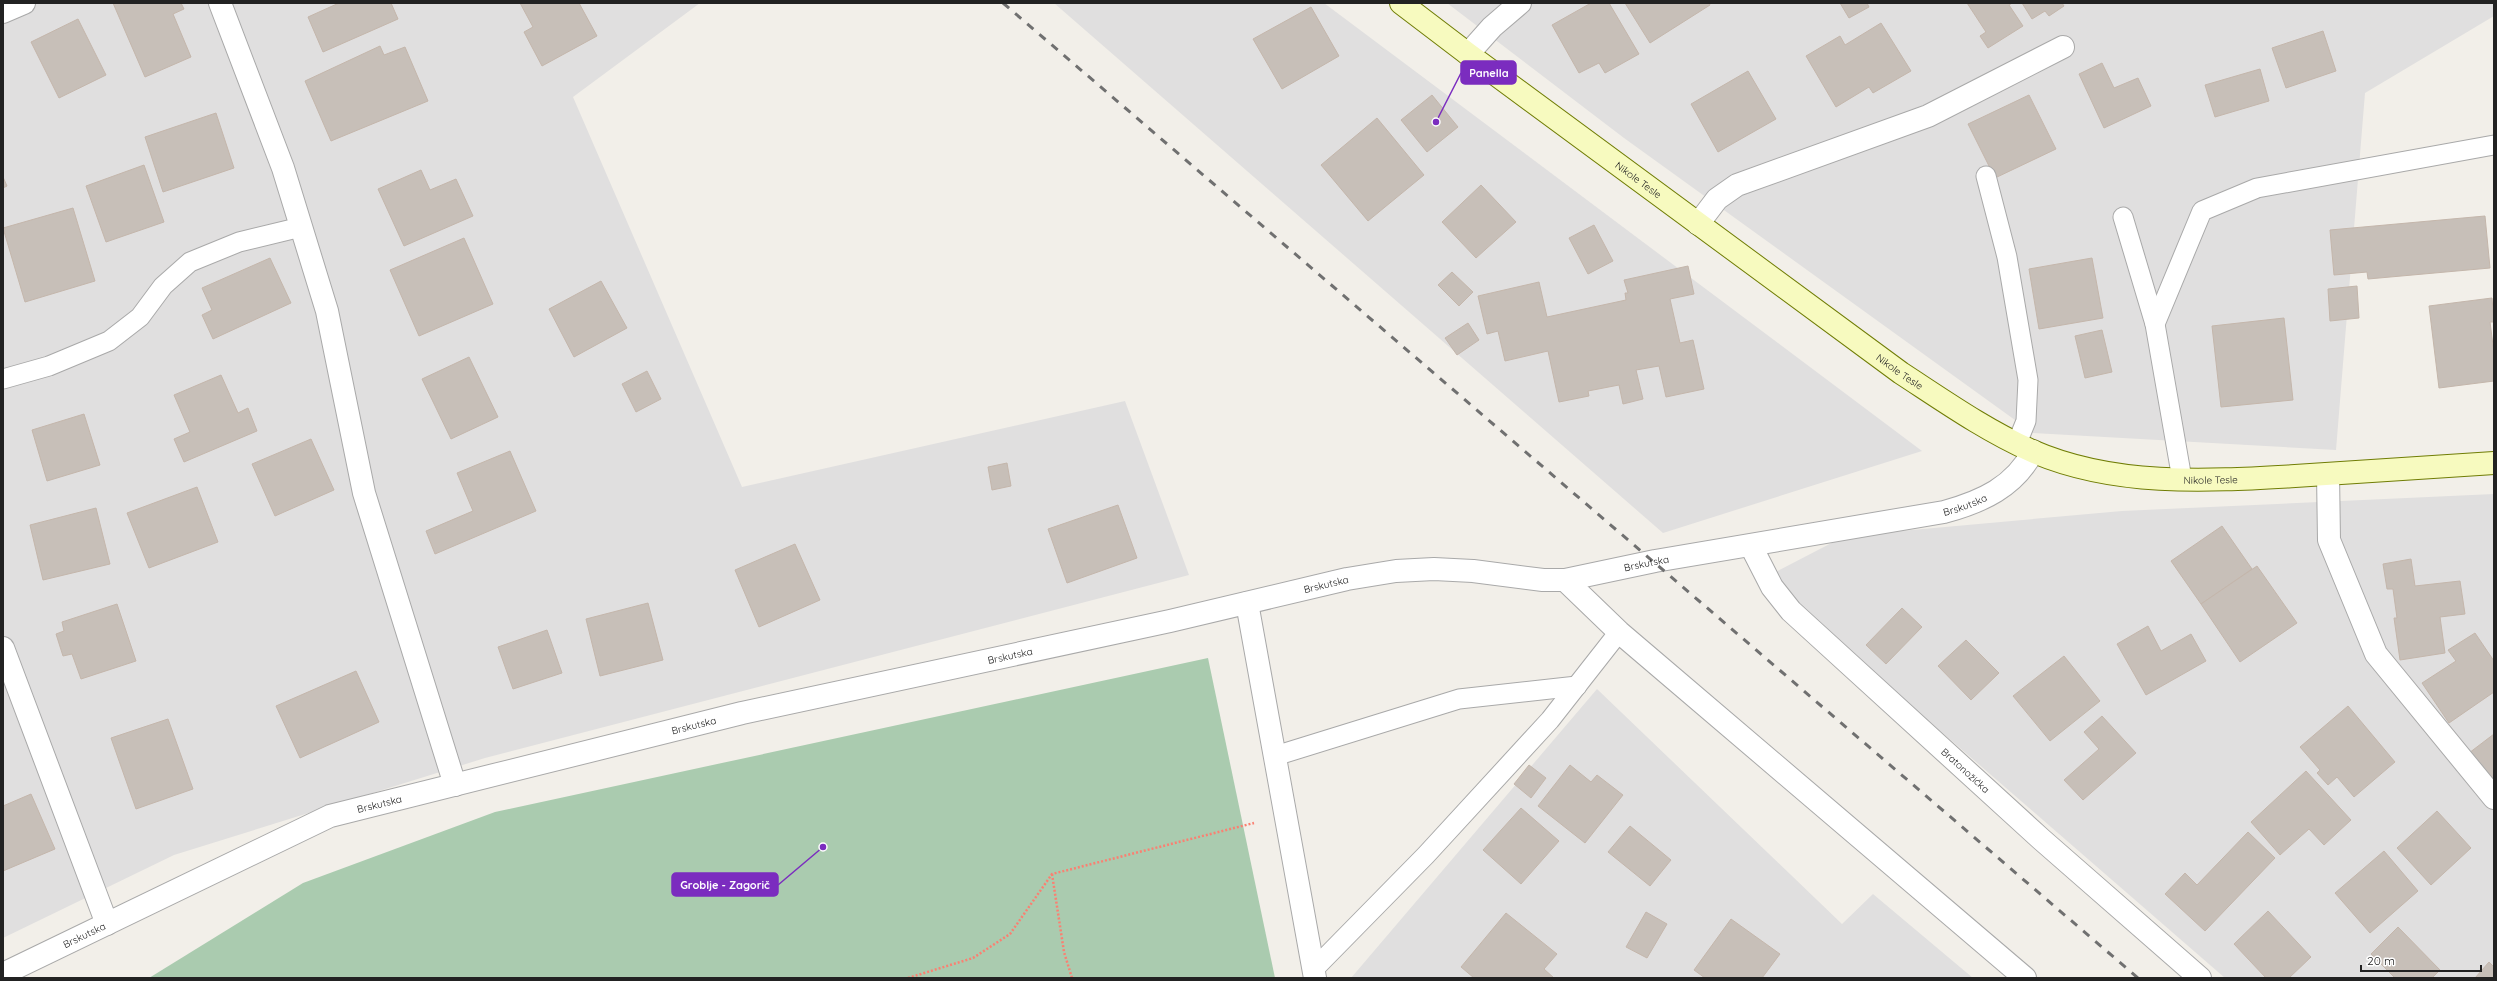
<svg xmlns="http://www.w3.org/2000/svg" width="2497" height="981" font-family="Quicksand,sans-serif">
  <rect width="100%" height="100%" fill="#f2efe9"/>
  <!-- residential -->
  <g fill="#e0dfdf">
    <polygon points="3,3 700,3 573,97 742,487 1125,401 1189,575 485,758 174,855 3,938"/>
    <polygon points="1054,3 1324,3 1922,451 1663,533"/>
    <polygon points="1447,3 2494,3 2494,16 2365,93 2336,450 2033,433 1624,138"/>
    <polygon points="2494,494 2494,978 2225,978 1764,578 1845,536 2122,511"/>
    <polygon points="1597,689 1842,924 1873,894 1973,978 1351,978"/>
  </g>
  <!-- cemetery -->
  <polygon fill="#aacbaf" points="1208,658 1275,978 149,978 303,883 495,812"/>
  <!-- building -->
  <g fill="#c7bfb8" stroke="#c4b6ab">
    <polygon points="113,3 181,3 184,9 173,14 191,57 145,77"/>
    <polygon points="339,3 391,3 398,19 323,52 308,17"/>
    <polygon points="520,3 579,3 597,36 542,66 524,32 533,27"/>
    <polygon points="1591,3 1609,3 1639,54 1605,73 1599,63 1579,73 1552,25"/>
    <polygon points="1625,3 1709,3 1710,5 1650,43"/>
    <polygon points="1840,3 1867,3 1869,7 1849,18"/>
    <polygon points="1967,3 2012,3 2009,5 2023,26 1988,48 1980,36 1986,32"/>
    <polygon points="2022,3 2062,3 2064,6 2049,16 2045,11 2032,19"/>
    <polygon points="1311,7 1339,56 1282,89 1253,39"/>
    <polygon points="78,19 106,75 59,98 31,42"/>
    <polygon points="1881,23 1911,71 1873,93 1869,87 1836,107 1806,56 1840,36 1845,45"/>
    <polygon points="2323,31 2336,71 2286,88 2272,48"/>
    <polygon points="380,46 384,55 405,47 428,101 331,141 305,81"/>
    <polygon points="2102,63 2114,88 2138,78 2151,106 2104,128 2079,74"/>
    <polygon points="2260,69 2269,101 2215,117 2205,85"/>
    <polygon points="1748,71 1776,119 1718,152 1691,104"/>
    <polygon points="1432,95 1458,127 1427,152 1401,120"/>
    <polygon points="2029,95 2056,149 1995,178 1968,124"/>
    <polygon points="216,113 234,168 163,192 145,137"/>
    <polygon points="1377,118 1424,175 1368,221 1321,165"/>
    <polygon points="144,165 164,222 106,242 86,186"/>
    <polygon points="421,170 430,190 456,179 473,216 404,246 378,189"/>
    <polygon points="3,177 7,186 3,188"/>
    <polygon points="1481,185 1516,222 1476,258 1442,222"/>
    <polygon points="73,208 95,281 25,302 3,228"/>
    <polygon points="2485,216 2490,268 2368,279 2367,272 2334,275 2330,230"/>
    <polygon points="1594,225 1613,261 1588,274 1569,238"/>
    <polygon points="464,238 493,304 419,336 390,270"/>
    <polygon points="270,258 291,303 213,339 202,315 212,310 202,288"/>
    <polygon points="2092,258 2103,318 2039,329 2029,269"/>
    <polygon points="1688,266 1694,294 1670,299 1680,343 1693,340 1704,389 1666,397 1659,366 1636,370 1643,399 1623,404 1619,385 1588,391 1589,396 1559,402 1548,351 1505,361 1498,331 1487,334 1478,296 1539,282 1547,317 1626,300 1625,293 1628,293 1624,280"/>
    <polygon points="1452,272 1473,292 1459,306 1438,285"/>
    <polygon points="601,281 627,328 574,357 549,309"/>
    <polygon points="2357,286 2359,318 2330,321 2328,289"/>
    <polygon points="2492,298 2494,322 2490,322 2494,353 2494,381 2439,388 2429,306"/>
    <polygon points="2284,318 2293,400 2221,407 2212,326"/>
    <polygon points="1468,323 1479,340 1457,355 1445,338"/>
    <polygon points="2102,330 2112,372 2085,378 2075,336"/>
    <polygon points="469,357 498,417 451,439 422,379"/>
    <polygon points="647,371 661,399 636,412 622,384"/>
    <polygon points="221,375 238,413 248,408 257,431 184,462 174,439 190,432 174,395"/>
    <polygon points="84,414 100,465 47,481 32,430"/>
    <polygon points="311,439 334,490 275,516 252,464"/>
    <polygon points="510,451 536,511 435,554 426,531 473,511 457,473"/>
    <polygon points="1007,463 1011,486 992,490 988,467"/>
    <polygon points="197,487 218,542 149,568 127,513"/>
    <polygon points="1118,505 1137,558 1067,583 1048,529"/>
    <polygon points="96,508 110,564 43,580 30,525"/>
    <polygon points="2222,526 2252,569 2201,604 2171,561"/>
    <polygon points="795,544 820,600 759,627 735,570"/>
    <polygon points="2411,559 2415,586 2460,581 2465,614 2440,617 2445,653 2400,660 2394,618 2397,618 2393,589 2387,589 2383,564"/>
    <polygon points="2257,566 2297,623 2240,662 2201,604"/>
    <polygon points="648,603 663,660 600,676 586,619"/>
    <polygon points="117,604 136,661 81,679 72,654 63,656 56,634 64,631 62,622"/>
    <polygon points="1902,608 1922,627 1886,664 1866,645"/>
    <polygon points="2148,626 2161,651 2191,634 2206,661 2146,695 2117,644"/>
    <polygon points="547,630 562,673 513,689 498,647"/>
    <polygon points="2475,633 2494,661 2494,692 2449,723 2422,683 2456,661 2448,650"/>
    <polygon points="1966,640 1999,673 1971,700 1938,666"/>
    <polygon points="2064,656 2100,701 2050,741 2013,696"/>
    <polygon points="356,671 379,722 300,758 276,706"/>
    <polygon points="2348,706 2395,762 2354,797 2337,777 2328,785 2317,773 2320,770 2300,747"/>
    <polygon points="2102,716 2136,753 2083,800 2064,780 2099,749 2084,732"/>
    <polygon points="168,719 193,789 136,809 111,738"/>
    <polygon points="2494,734 2494,785 2469,753"/>
    <polygon points="1529,765 1546,778 1531,798 1514,784"/>
    <polygon points="1570,765 1591,782 1597,775 1623,795 1585,843 1538,806"/>
    <polygon points="2306,771 2351,820 2324,845 2309,829 2280,855 2251,822"/>
    <polygon points="31,794 55,849 3,871 3,806"/>
    <polygon points="1521,808 1559,841 1521,884 1483,850"/>
    <polygon points="2437,811 2471,848 2431,885 2397,848"/>
    <polygon points="1630,826 1671,860 1650,886 1608,852"/>
    <polygon points="2248,832 2275,858 2205,931 2165,894 2185,873 2197,885"/>
    <polygon points="2384,851 2418,891 2370,933 2335,893"/>
    <polygon points="2268,911 2311,957 2289,978 2266,978 2234,944"/>
    <polygon points="1646,912 1667,924 1647,958 1626,947"/>
    <polygon points="1506,913 1557,954 1544,969 1554,978 1474,978 1461,967"/>
    <polygon points="1731,919 1780,954 1762,978 1705,978 1694,970"/>
    <polygon points="2398,927 2440,970 2432,978 2395,978 2371,954"/>
    <polygon points="2489,962 2494,967 2494,978 2475,978"/>
  </g>
  <g fill="none" stroke-linecap="round" stroke-linejoin="round">
    <!-- lane casing -->
    <g stroke="#a9a9a9" stroke-width="21">
      <g id="lane">
        <polyline points="1986,176 2007,257 2028,380 2026,421 2017,443"/>
        <polyline points="2123,217 2155,324 2182,479"/>
        <polyline points="2155,324 2202,211 2257,188 2494,145"/>
        <polyline points="3,379 49,366 109,341 140,317 163,286 190,262 239,242 301,227"/>
        <polyline points="1275,756 1459,699 1577,686"/>
        <polyline points="1314,969 1426,855 1550,720 1619,632"/>
      </g>
    </g>
    <!-- street casing -->
    <g stroke="#a9a9a9" stroke-width="24">
      <g id="street">
        <polyline points="220,3 283,168 327,311 364,493 455,785"/>
        <polyline points="3,12 24,3"/>
        <polyline points="1468,54 1492,27 1520,3"/>
        <polyline points="1698,224 1717,199 1737,185 1928,116 2063,47"/>
        <polyline points="2328,474 2329,540 2376,654 2494,798"/>
        <path id="s1" d="M1751 546 1772 587 1791 611 2041 839 2200 978"/>
        <polyline points="1565,580 1619,632 2025,978"/>
        <polyline points="1247,603 1315,978"/>
        <polyline points="3,648 107,924"/>
        <path id="s2" d="M3 974 330 816 742 713 1170 621 1347 579 1396 571 1434 569 1473 571 1543 580H1565L1655 561 1944 512C1981 502 2015 487 2033 451"/>
      </g>
    </g>
    <!-- secondary casing -->
    <g stroke="#707d05" stroke-width="24">
      <g id="secondary">
        <path id="s3" d="M1401 3 1468 54 1901 373C1944 401 1985 430 2032 451 2114 487 2208 481 2295 476 2362 472 2428 467 2494 463"/>
      </g>
    </g>
    <!-- path -->
    <g stroke="#fa8072" stroke-width="2.5" stroke-dasharray="2 2" stroke-linecap="butt">
      <polyline points="1052,874 1064,952 1072,978"/>
      <polyline points="908,978 973,958 1010,934 1052,874 1254,823"/>
    </g>
    <!-- lane -->
    <use href="#lane" stroke="#fff" stroke-width="19"/>
    <!-- street -->
    <use href="#street" stroke="#fff" stroke-width="22"/>
    <!-- secondary -->
    <use href="#secondary" stroke="#f7fabf" stroke-width="22"/>
    <!-- rail -->
    <polyline stroke="#707070" stroke-width="3" stroke-dasharray="8 8" stroke-linecap="butt" points="1003,3 2138,978"/>
  </g>
  <g text-anchor="middle" stroke-width="4" stroke-linejoin="round" paint-order="stroke">
    <!-- street labels -->
    <g font-size="10" fill="#222" stroke="#fff">
      <text dy="4" stroke="none"><textPath href="#s3" startOffset="296">Nikole Tesle</textPath></text>
      <text dy="4" stroke="none"><textPath href="#s3" startOffset="620">Nikole Tesle</textPath></text>
      <text dy="4" stroke="none"><textPath href="#s3" startOffset="957">Nikole Tesle</textPath></text>
      <text dy="4" stroke="none"><textPath href="#s2" startOffset="2034">Brskutska</textPath></text>
      <text dy="4" stroke="none"><textPath href="#s2" startOffset="1710">Brskutska</textPath></text>
      <text dy="4" stroke="none"><textPath href="#s2" startOffset="1386">Brskutska</textPath></text>
      <text dy="4" stroke="none"><textPath href="#s2" startOffset="1062">Brskutska</textPath></text>
      <text dy="4" stroke="none"><textPath href="#s2" startOffset="738">Brskutska</textPath></text>
      <text dy="4" stroke="none"><textPath href="#s1" startOffset="313">Bratonožićka</textPath></text>
      <text dy="4" stroke="none"><textPath href="#s2" startOffset="414">Brskutska</textPath></text>
      <text dy="4" stroke="none"><textPath href="#s2" startOffset="90">Brskutska</textPath></text>
    </g>
  </g>
  <!-- callouts -->
  <path fill="none" stroke="#7b2cbf" stroke-width="1.5" d="M1436 122L1461 73M823 847L778 885"/>
  <g fill="#7b2cbf" stroke="#fff" stroke-width="1.5">
    <circle cx="1436" cy="122" r="4"/>
    <circle cx="823" cy="847" r="4"/>
  </g>
  <g fill="#7b2cbf" stroke="#7b2cbf" stroke-width="1.5">
    <rect x="1461" y="61" width="55" height="23" rx="4"/>
    <rect x="672" y="873" width="106" height="23" rx="4"/>
  </g>
  <g font-size="11" text-anchor="middle" font-weight="bold" fill="#fff">
    <text x="1489" y="77">Panella</text>
    <text x="725" y="889">Groblje - Zagorič</text>
  </g>
  <!-- border -->
  <rect width="2497" height="981" fill="none" stroke="#222222" stroke-width="8"/>
  <!-- scale -->
  <path d="M2361 965v6h120v-6" fill="none" stroke="#222222" stroke-width="2"/>
  <text x="2367" y="965" font-size="12" fill="#222222" stroke="#ffffff" stroke-width="3" paint-order="stroke">20 m</text>
</svg>
